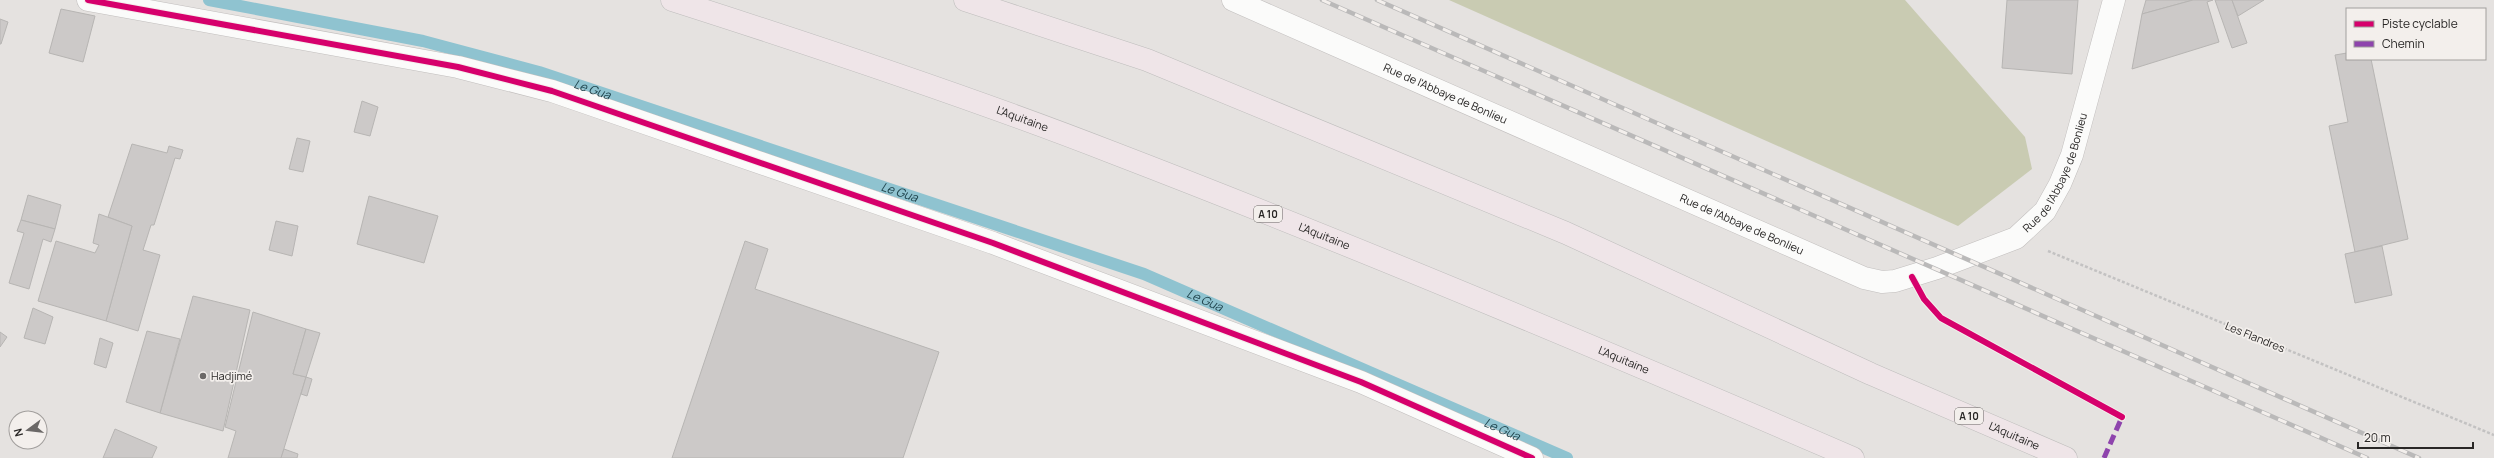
<svg xmlns="http://www.w3.org/2000/svg" width="2494" height="458" font-family="Manrope,sans-serif">
  <rect width="100%" height="100%" fill="#e5e2e0"/>
  <!-- green -->
  <polygon fill="#c9cbb2" points="1449,0 1905,0 2025,137 2032,169 1958,226"/>
  <g fill="none" stroke-linecap="round" stroke-linejoin="round">
    <!-- stream -->
    <path stroke="#8fc3d0" stroke-width="12" id="s1" d="M209 0 423 41 539 72 1144 274 1567 458"/>
  </g>
  <!-- building -->
  <g fill="#ccc9c8" stroke="#b7b5b3">
    <polygon points="2007,0 2078,0 2072,74 2002,68"/>
    <polygon points="2146,0 2193,0 2142,14"/>
    <polygon points="2193,0 2213,0 2207,2 2219,42 2132,69 2142,14"/>
    <polygon points="2215,0 2232,0 2247,43 2232,48"/>
    <polygon points="2232,0 2264,0 2238,16"/>
    <polygon points="61,9 95,16 83,62 49,53"/>
    <polygon points="0,19 8,22 1,44 0,44"/>
    <polygon points="2347,53 2347,59 2371,59 2408,239 2355,252 2329,126 2348,122 2335,55"/>
    <polygon points="362,101 378,107 370,136 354,132"/>
    <polygon points="297,138 310,141 303,172 289,169"/>
    <polygon points="132,144 167,153 169,146 183,150 180,159 175,158 154,225 151,225 143,250 160,255 138,331 106,321 132,226 108,217"/>
    <polygon points="28,195 61,205 55,229 21,220"/>
    <polygon points="369,196 438,216 424,263 357,244"/>
    <polygon points="99,214 132,226 106,321 38,301 56,241 95,253 99,245 93,243"/>
    <polygon points="21,220 55,229 51,242 43,239 29,289 9,283 24,233 17,231"/>
    <polygon points="276,221 298,226 292,256 269,250"/>
    <polygon points="745,241 768,249 755,289 939,352 903,458 672,458"/>
    <polygon points="2382,246 2392,295 2355,303 2345,254"/>
    <polygon points="193,296 250,310 223,431 160,413"/>
    <polygon points="33,308 53,317 45,344 24,338"/>
    <polygon points="253,312 306,329 293,374 306,377 281,458 228,458 236,431 225,427"/>
    <polygon points="306,329 320,333 306,377 293,374"/>
    <polygon points="147,331 180,339 160,413 126,402"/>
    <polygon points="0,332 7,337 0,347"/>
    <polygon points="100,338 113,343 106,368 94,364"/>
    <polygon points="306,377 312,379 307,396 301,394"/>
    <polygon points="115,429 157,447 152,458 103,458"/>
    <polygon points="284,449 298,454 297,458 281,458"/>
  </g>
  <g fill="none" stroke-linecap="round" stroke-linejoin="round">
    <!-- minor casing -->
    <g stroke="#c1bebd" stroke-width="23">
      <g id="minor">
        <polyline points="88,0 458,67 552,91 993,243 1361,382 1532,458"/>
        <path id="s2" d="M1233 0 1864 278 1882 282 1895 281 1937 268 2016 238 2045 211 2060 184 2072 155 2114 0"/>
      </g>
    </g>
    <!-- highway casing -->
    <g stroke="#bebdbc" stroke-width="23">
      <g id="highway">
        <path id="s3" d="M672 0C819 47 967 96 1111 152 1361 248 1608 352 1853 458"/>
        <path id="s4" d="M965 0 1147 60 1566 233 1871 374 2066 458"/>
      </g>
    </g>
    <!-- path -->
    <polyline stroke="#c3c2c2" stroke-width="2.5" stroke-dasharray="3 2" stroke-linecap="butt" points="2048,251 2494,435"/>
    <!-- minor -->
    <use href="#minor" stroke="#fbfbfa" stroke-width="22"/>
    <!-- highway -->
    <use href="#highway" stroke="#efe5e8" stroke-width="22"/>
    <!-- rail casing -->
    <g stroke="#bab9b9" stroke-width="4.5">
      <g id="rail">
        <polyline points="1322,0 2367,458"/>
        <polyline points="1377,0 2419,458"/>
      </g>
    </g>
    <!-- rail -->
    <use href="#rail" stroke="#f3efec" stroke-width="3" stroke-dasharray="9" stroke-linecap="butt"/>
    <!-- quiet -->
    <polyline stroke="#8e44ad" stroke-width="5" stroke-dasharray="10 5" stroke-linecap="butt" points="2104,458 2122,417 2119,415"/>
    <!-- cycleway casing -->
    <g stroke="#f3efec" stroke-width="8">
      <g id="cycleway">
        <polyline points="88,0 458,67 552,91 993,243 1361,382 1532,458"/>
        <polyline points="1912,277 1924,299 1941,318 2122,417"/>
      </g>
    </g>
    <!-- cycleway -->
    <use href="#cycleway" stroke="#d6006c" stroke-width="6"/>
  </g>
  <!-- markers -->
  <circle fill="#6b6867" stroke="#f3efec" stroke-width="1.5" cx="203" cy="376" r="4"/>
  <g text-anchor="middle" stroke-width="3.5" stroke-linejoin="round" paint-order="stroke">
    <!-- shield labels -->
    <g fill="#f3efec" stroke="#666361" stroke-width="1">
      <rect x="1254" y="206" width="28" height="16" rx="3"/>
      <rect x="1955" y="408" width="28" height="16" rx="3"/>
    </g>
    <g font-size="10" font-weight="bold" fill="#292726">
      <text x="1268" y="218">A 10</text>
      <text x="1969" y="420">A 10</text>
    </g>
    <!-- street labels -->
    <g font-size="11" fill="#292726" stroke="#f3efec">
      <text dy="4" stroke="none"><textPath href="#s2" startOffset="232">Rue de l'Abbaye de Bonlieu</textPath></text>
      <text dy="4" stroke="none"><textPath href="#s3" startOffset="370">L'Aquitaine</textPath></text>
      <text dy="4" stroke="none"><textPath href="#s2" startOffset="928">Rue de l'Abbaye de Bonlieu</textPath></text>
      <text dy="4" stroke="none"><textPath href="#s2" startOffset="556">Rue de l'Abbaye de Bonlieu</textPath></text>
      <text dy="4" stroke="none"><textPath href="#s3" startOffset="694">L'Aquitaine</textPath></text>
      <text transform="translate(2255 337) rotate(22)" y="4">Les Flandres</text>
      <text dy="4" stroke="none"><textPath href="#s3" startOffset="1018">L'Aquitaine</textPath></text>
      <text dy="4" stroke="none"><textPath href="#s4" startOffset="1137">L'Aquitaine</textPath></text>
    </g>
    <!-- poi labels -->
    <g font-size="11" fill="#292726" stroke="#f3efec" text-anchor="start">
      <text x="211" y="380">Hadjimé</text>
    </g>
    <!-- water labels -->
    <g font-size="12" font-style="italic" fill="#1f434c" stroke="#f3efec">
      <text dy="4" stroke="none"><textPath href="#s1" startOffset="394">Le Gua</textPath></text>
      <text dy="4" stroke="none"><textPath href="#s1" startOffset="718">Le Gua</textPath></text>
      <text dy="4" stroke="none"><textPath href="#s1" startOffset="1042">Le Gua</textPath></text>
      <text dy="4" stroke="none"><textPath href="#s1" startOffset="1366">Le Gua</textPath></text>
    </g>
  </g>
  <!-- legend -->
  <rect x="2346" y="8" width="140" height="52" fill="#f3efec" stroke="#a29f9d"/>
  <rect x="2354" y="21" width="20" height="6" fill="#d6006c" stroke="#a29f9d"/>
  <text x="2382" y="28" font-size="12" fill="#292726">Piste cyclable</text>
  <rect x="2354" y="41" width="20" height="6" fill="#8e44ad" stroke="#a29f9d"/>
  <text x="2382" y="48" font-size="12" fill="#292726">Chemin</text>
  <!-- north arrow -->
  <g transform="translate(28 430) rotate(255)"><circle r="19" fill="#f3efec" stroke="#a29f9d"/>
  <path d="M0-3L7 15L0 10L-7 15Z" fill="#6b6867"/>
  <text y="-6" font-size="11" font-weight="bold" text-anchor="middle" fill="#292726">N</text>
  </g>
  <!-- scale -->
  <path d="M2358 442v6h115v-6" fill="none" stroke="#292726" stroke-width="2"/>
  <text x="2364" y="442" font-size="12" fill="#292726" stroke="#f3efec" stroke-width="3" paint-order="stroke">20 m</text>
</svg>
